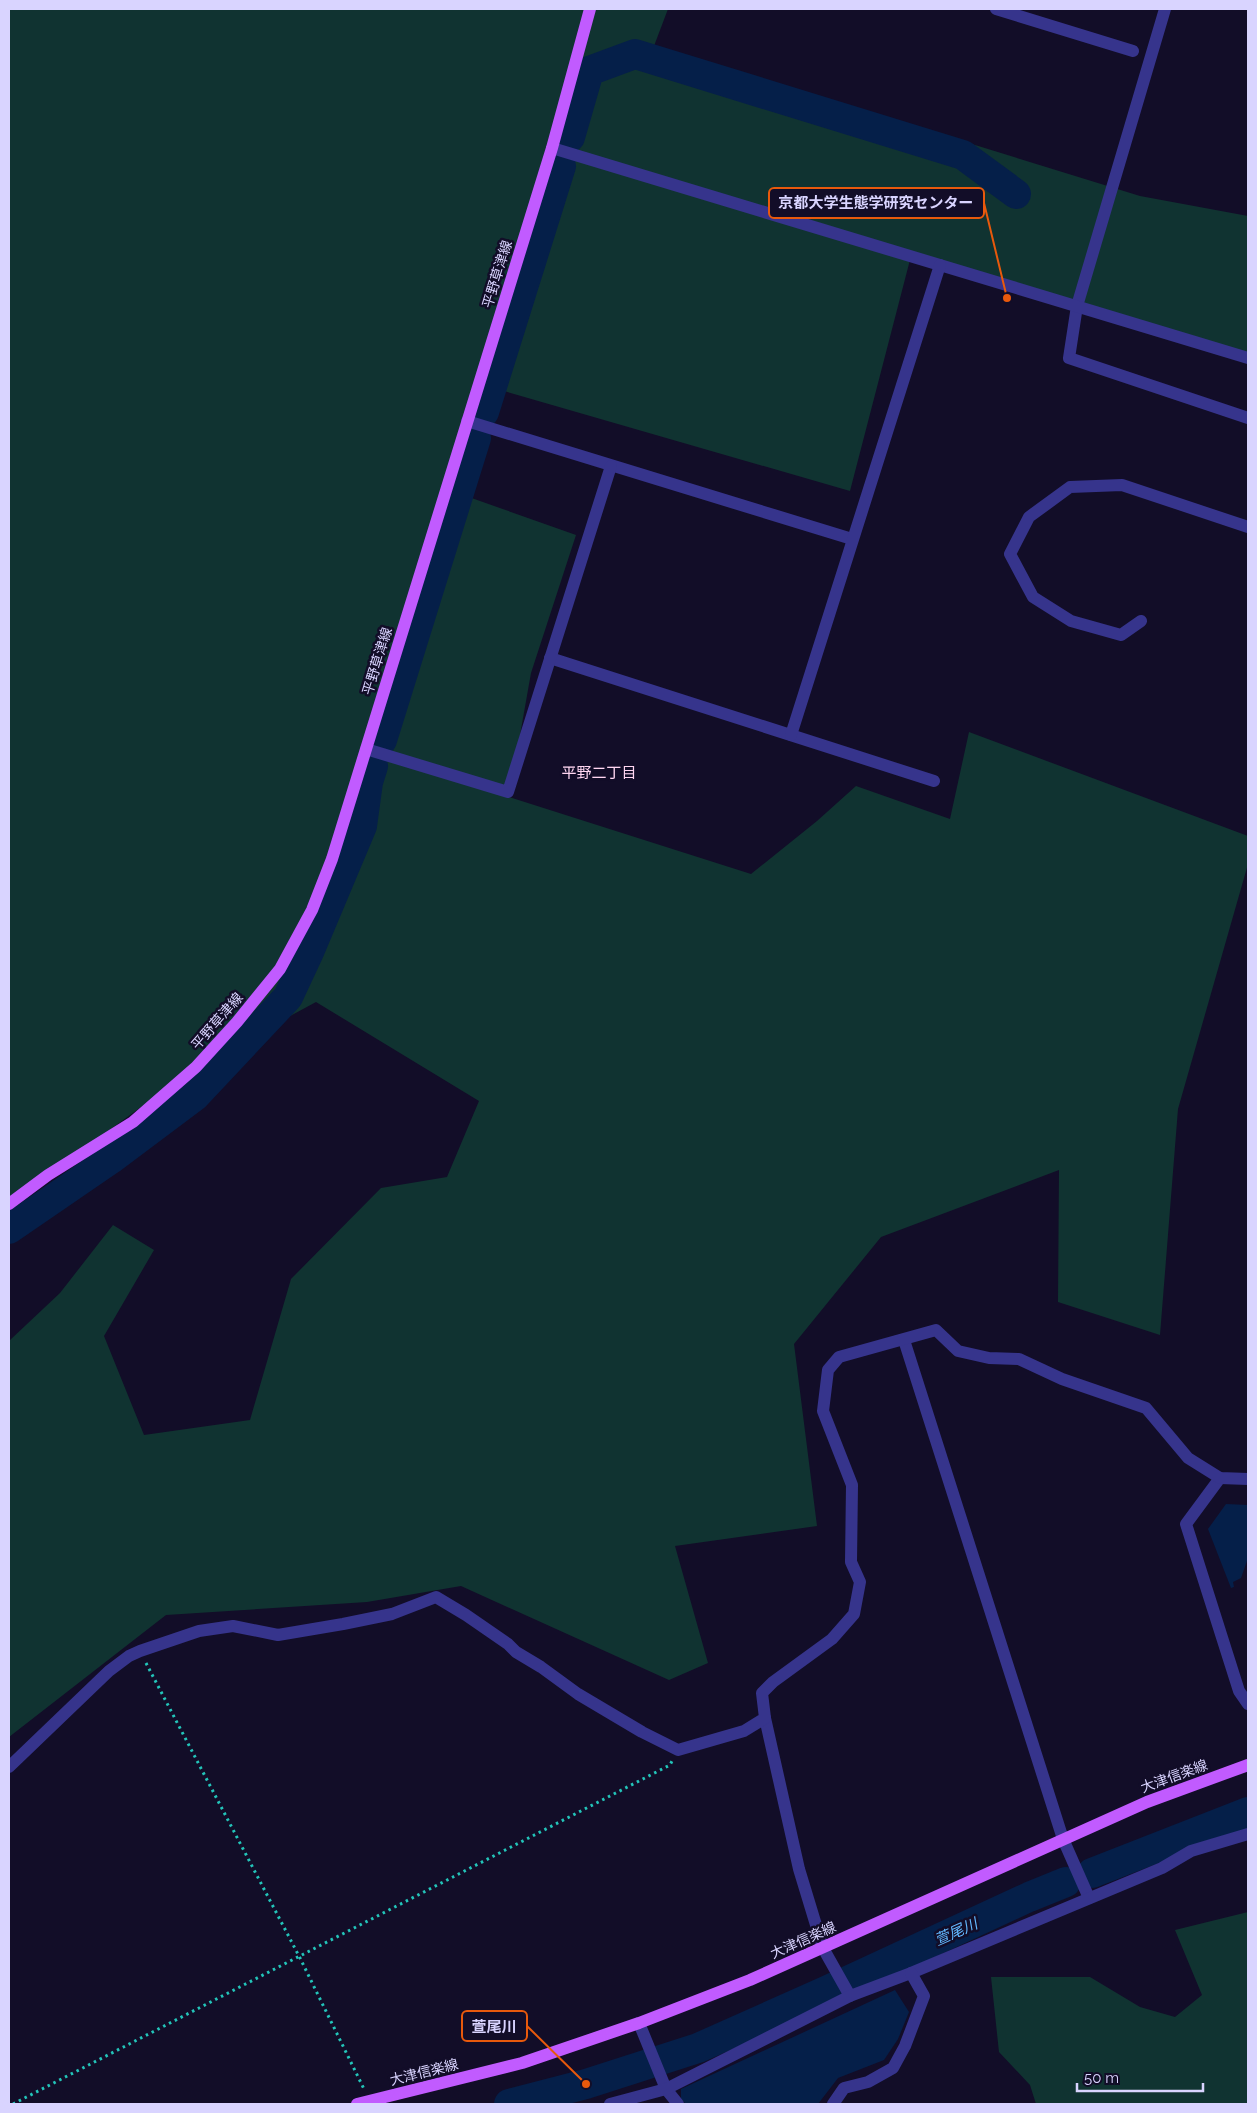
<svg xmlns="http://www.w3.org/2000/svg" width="1257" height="2113" font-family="Raleway,'Noto Sans JP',sans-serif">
  <rect width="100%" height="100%" fill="#120d28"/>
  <!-- green -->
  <g fill="#103331">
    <polygon points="9,9 668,9 654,46 1140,196 1248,216 1248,358 911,256 850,491 483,385 449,490 576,535 531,673 509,797 751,874 817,821 856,786 950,819 969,732 1248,836 1248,864 1178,1109 1160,1335 1058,1302 1059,1170 881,1237 794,1344 817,1526 675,1546 708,1663 669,1680 461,1586 367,1602 166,1615 9,1737 9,1341 60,1293 113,1225 154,1250 104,1336 144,1435 250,1420 291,1279 381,1188 447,1177 479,1101 316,1002 196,1067 60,1166 9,1211"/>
    <polygon points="1248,1912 1248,2104 1036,2104 1030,2085 999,2052 991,1977 1090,1977 1140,2007 1175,2017 1202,1995 1175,1930"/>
  </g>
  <!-- water -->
  <g fill="#051f49">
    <polygon points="1226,1504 1248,1505 1248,1558 1241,1578 1233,1582 1234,1587 1231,1588 1208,1529"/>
    <polygon points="895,1990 909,2012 898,2039 884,2060 838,2078 818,2104 686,2104 681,2099 681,2089"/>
  </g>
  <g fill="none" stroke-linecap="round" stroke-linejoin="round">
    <!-- river -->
    <g stroke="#051f49" stroke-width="30">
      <polyline points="570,137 589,71 635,54 963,155 1016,194"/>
      <polyline points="484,412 561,166"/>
      <polyline points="382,740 476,438"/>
      <polyline points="9,1229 111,1159 195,1096 288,997 309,952 362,826 368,782 373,766"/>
      <polyline points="1092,1873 1248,1812"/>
      <polyline points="509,2104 586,2084 698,2048 826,1991 1029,1897 1066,1882"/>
    </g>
    <!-- path -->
    <g stroke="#23c4b9" stroke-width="3" stroke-dasharray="2.5 4" stroke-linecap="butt">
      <polyline points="146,1663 300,1958 364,2089"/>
      <polyline points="13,2104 670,1765 672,1761"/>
    </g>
    <!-- minor -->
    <g stroke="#36348c" stroke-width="12">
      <polyline points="996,9 1133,51"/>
      <polyline points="1165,9 1077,306 1069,358 1248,418"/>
      <polyline points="552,148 1248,358"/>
      <polyline points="467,421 852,539"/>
      <polyline points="1141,621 1121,635 1071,621 1033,597 1010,554 1029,517 1070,487 1122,485 1248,527"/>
      <polyline points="550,658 934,781"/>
      <polyline points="791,735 940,265"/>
      <polyline points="366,749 508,792 611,466"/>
      <polyline points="904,1340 1063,1839 1089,1898"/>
      <polyline points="1220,1478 1186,1524 1239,1691 1248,1704"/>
      <polyline points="765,1718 799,1869 823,1948 850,1996"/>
      <polyline points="9,1767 109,1671 129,1656 140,1651 199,1631 233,1626 278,1635 343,1624 392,1614 436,1597 466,1615 508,1644 516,1652 541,1667 578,1694 642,1732 678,1750 744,1731 765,1718 762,1693 773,1682 832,1639 854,1614 860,1582 851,1562 852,1485 823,1411 828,1370 839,1357 936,1330 958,1351 989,1358 1019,1359 1062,1379 1146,1408 1188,1458 1220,1478 1248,1479"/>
      <polyline points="639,2023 666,2089 678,2104"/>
      <polyline points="610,2104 666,2089 850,1996 911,1973 1162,1868 1191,1851 1248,1834"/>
      <polyline points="833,2104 844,2088 868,2082 893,2068 905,2046 924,1996 911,1973"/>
    </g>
    <!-- major -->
    <g stroke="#c15bff" stroke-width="12">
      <polyline points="9,1204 48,1175 133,1122 196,1067 237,1022 280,969 312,910 332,859 552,148 590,9"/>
      <polyline points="357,2104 522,2063 639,2023 750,1980 1147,1802 1248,1765"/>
    </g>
  </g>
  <g text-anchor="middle" stroke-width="5" stroke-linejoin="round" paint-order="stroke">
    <!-- street labels -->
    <g font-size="14" fill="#d9d4ff" stroke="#120d28">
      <text transform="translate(497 274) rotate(-73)" y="5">平野草津線</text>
      <text transform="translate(377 661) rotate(-73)" y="5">平野草津線</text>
      <text transform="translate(217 1021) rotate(-49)" y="5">平野草津線</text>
      <text transform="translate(1174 1776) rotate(-20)" y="5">大津信楽線</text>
      <text transform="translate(803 1940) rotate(-24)" y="5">大津信楽線</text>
      <text transform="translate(424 2072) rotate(-14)" y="5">大津信楽線</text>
    </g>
    <!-- neighbourhood labels -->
    <g font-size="15" fill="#ffd6f1" stroke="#120d28">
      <text x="599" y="778">平野二丁目</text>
    </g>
    <!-- water labels -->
    <g font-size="15" font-style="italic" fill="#62b8ff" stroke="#120d28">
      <text transform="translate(956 1932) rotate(-24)" y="5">萱尾川</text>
    </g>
  </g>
  <!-- callouts -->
  <path fill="none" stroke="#e8590c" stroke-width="2" d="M1007 298L984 203M586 2084L527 2026"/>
  <g fill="#e8590c" stroke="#120d28" stroke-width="2">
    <circle cx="1007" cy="298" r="5"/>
    <circle cx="586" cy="2084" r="5"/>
  </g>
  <g fill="#120d28" stroke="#e8590c" stroke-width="2">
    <rect x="769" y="188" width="215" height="30" rx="5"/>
    <rect x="462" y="2011" width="65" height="30" rx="5"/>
  </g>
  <g font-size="15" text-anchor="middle" font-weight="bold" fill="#d9d4ff">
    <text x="876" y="208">京都大学生態学研究センター</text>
    <text x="494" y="2032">萱尾川</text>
  </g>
  <!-- border -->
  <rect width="1257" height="2113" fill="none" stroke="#d9d4ff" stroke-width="20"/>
  <!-- scale -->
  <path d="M1077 2083v8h126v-8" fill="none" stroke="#d9d4ff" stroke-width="2.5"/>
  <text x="1084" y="2083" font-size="15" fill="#d9d4ff" stroke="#120d28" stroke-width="4" paint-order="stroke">50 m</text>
</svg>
